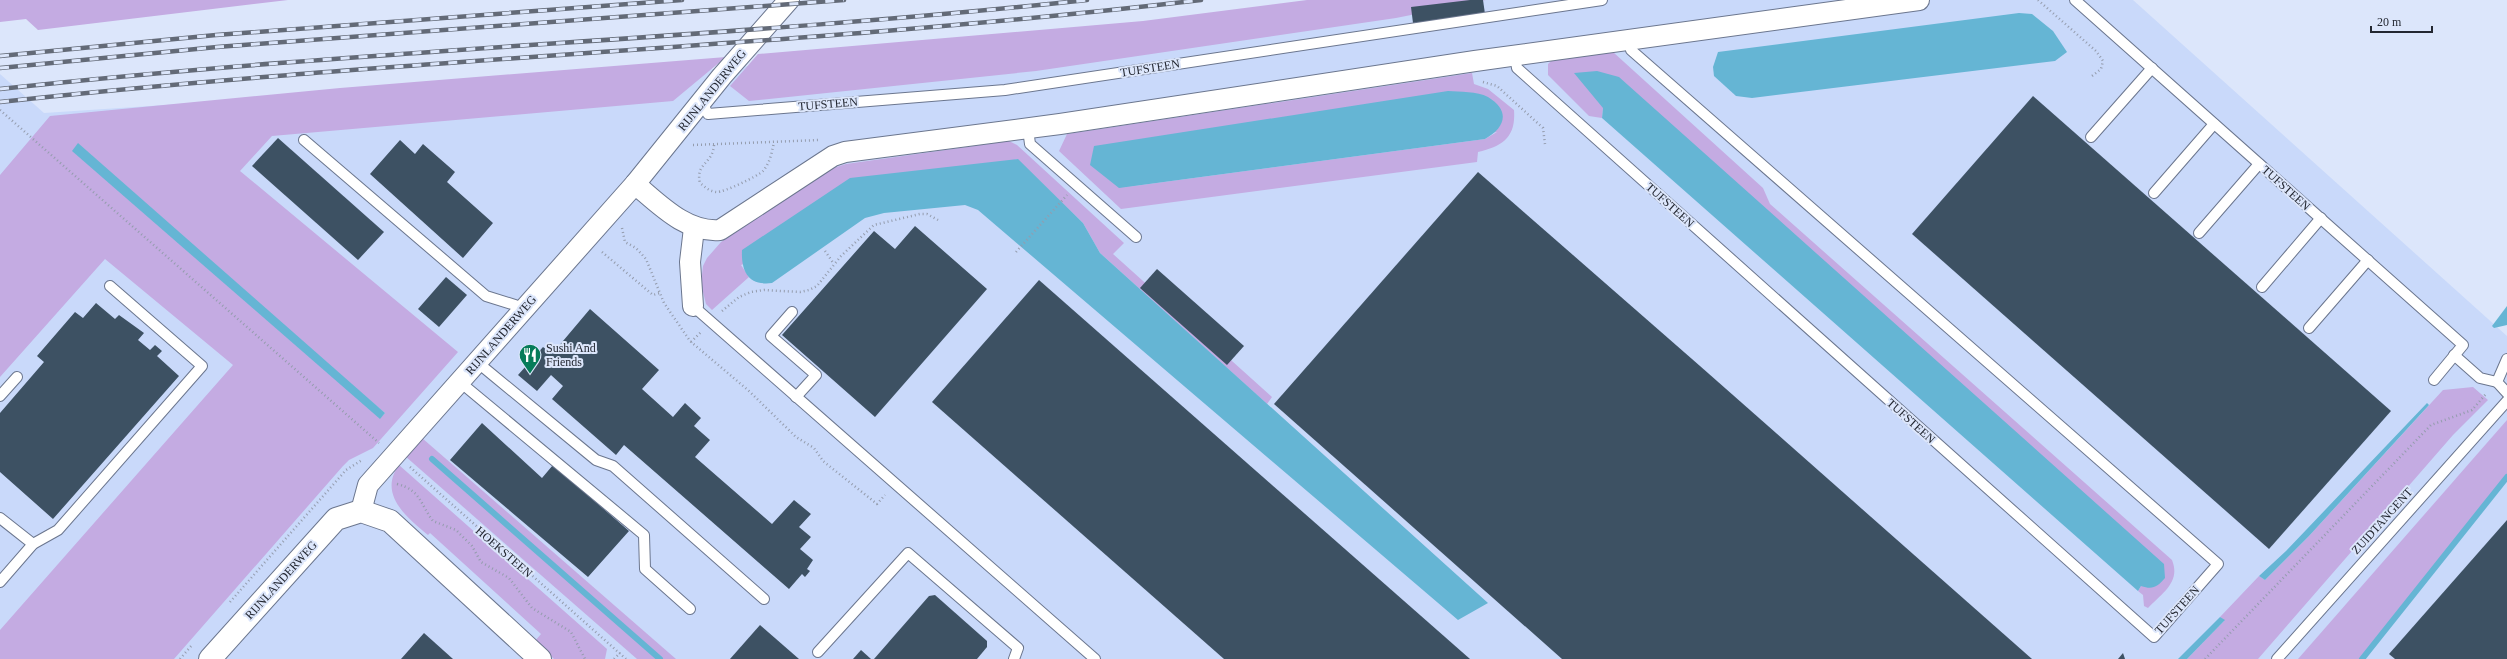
<svg xmlns="http://www.w3.org/2000/svg" width="2507" height="659" font-family="Georgia,serif">
  <rect width="100%" height="100%" fill="#dce6fb"/>
  <!-- built -->
  <polygon fill="#c9d9fa" points="1376,0 2133,0 2507,336 2507,659 0,659 0,74 44,113 730,68"/>
  <!-- green -->
  <g fill="#c4abe2" fill-rule="evenodd">
    <polygon points="0,0 288,0 38,30 26,19 0,22"/>
    <polygon points="1307,0 1486,0 1396,18 1036,71 749,101 730,86 758,54 1143,21"/>
    <path d="M1613 52 1763 188 1770 204 2172 560C2181 582 2162 593 2148 608L2144 606 2143 595 2138 591 2141 586 1603 108 1602 118 1589 116 1548 75V64L1551 61Z"/>
    <path d="M726 57 673 101 272 136 240 171 458 352 373 448 349 460 343 466 174 659H0V630L233 365 105 259 0 377V175L50 116 340 88ZM72 150 385 413 380 418Z"/>
    <path d="M1472 73 1474 84 1488 89 1514 110C1516 137 1503 146 1478 152L1477 162 1121 209 1059 151 1067 134ZM1497 132 1485 139 1119 188Z"/>
    <polygon points="1009,141 1017,145 1124,243 1113,254 1272,397 1267,404 1100,253 1083,223 1017,159 741,265 749,277 712,310 706,304 701,284 703,266 707,258 721,242 833,168 846,164"/>
    <polygon points="2473,387 2488,400 2453,435 2258,659 2187,659 2224,621 2220,617 2259,576 2265,580 2309,536 2443,390"/>
    <polygon points="2507,420 2507,476 2363,659 2298,659"/>
    <polygon points="422,438 676,659 637,659 405,456"/>
    <path d="M399 465 607 649 605 659H554L535 641 541 634 430 533 428 535C406 517 378 494 399 465Z"/>
  </g>
  <!-- water -->
  <g fill="#65b5d4">
    <polygon points="2019,13 2032,14 2053,31 2067,52 2055,61 1752,98 1736,96 1714,76 1713,67 1718,52"/>
    <path d="M1597 71 1619 77 2164 564 2165 578C2157 587 2153 590 2141 586L2138 591 1602 118 1603 108 1574 73Z"/>
    <path d="M1448 91C1460 92 1477 91 1488 97 1511 111 1505 128 1485 139L1119 188 1090 165 1094 146Z"/>
    <polygon points="78,143 385,413 380,419 72,151"/>
    <path d="M1018 159 1083 223 1100 253 1488 603 1458 620 978 210 965 205 884 213 865 218 772 283C748 286 741 271 742 250L850 178Z"/>
    <polygon points="2507,306 2507,325 2494,328 2492,326"/>
    <polygon points="2427,403 2429,405 2309,536 2265,580 2259,576 2286,551"/>
    <polygon points="2220,617 2225,620 2187,659 2178,659"/>
  </g>
  <g fill="none" stroke-linecap="round" stroke-linejoin="round">
    <!-- stream -->
    <g stroke="#65b5d4" stroke-width="6">
      <polyline points="432,459 660,659"/>
      <polyline points="2362,659 2507,477"/>
    </g>
  </g>
  <!-- building -->
  <g fill="#3d5163">
    <polygon points="1470,0 1483,0 1485,14 1413,23 1411,7"/>
    <polygon points="2033,96 2391,411 2269,549 1912,234"/>
    <polygon points="278,138 384,232 358,260 252,166"/>
    <polygon points="400,140 415,154 423,144 455,172 447,182 493,223 463,258 370,174"/>
    <polygon points="1478,172 1700,366 2032,659 1562,659 1274,404"/>
    <polygon points="915,226 987,289 875,417 782,335 874,231 895,249"/>
    <polygon points="1157,269 1244,346 1227,365 1140,288"/>
    <polygon points="446,277 467,295 439,327 418,309"/>
    <polygon points="1039,280 1470,659 1224,659 932,402"/>
    <polygon points="96,303 115,319 119,315 144,333 138,340 150,350 155,345 162,351 157,356 179,376 53,519 0,472 0,413 44,362 37,356 75,312 83,318"/>
    <polygon points="590,309 659,370 642,389 673,417 685,403 701,418 694,426 710,440 695,457 772,524 794,500 811,514 799,527 811,537 800,549 813,560 807,569 810,571 805,577 802,574 789,589 624,445 616,455 552,399 563,386 551,375 537,391 518,375 543,347 552,354"/>
    <polygon points="482,423 542,478 553,465 629,531 588,577 450,460"/>
    <polygon points="2507,520 2507,659 2395,659 2389,654"/>
    <polygon points="935,595 987,641 987,647 977,659 874,659 929,596"/>
    <polygon points="760,625 799,659 730,659"/>
    <polygon points="424,633 453,659 401,659"/>
    <polygon points="861,650 871,659 853,659"/>
    <polygon points="2123,653 2125,659 2118,659"/>
  </g>
  <g fill="none" stroke-linecap="round" stroke-linejoin="round">
    <!-- lane casing -->
    <g stroke="#6b768e" stroke-width="12">
      <g id="lane">
        <polyline points="2075,0 2463,345 2434,380"/>
        <polyline points="1515,56 1517,68 2154,637 2218,564 1631,50 1629,40"/>
        <polyline points="702,103 708,114 1005,90 1602,0"/>
        <polyline points="1028,129 1030,144 1136,237"/>
        <polyline points="2091,137 2152,68"/>
        <polyline points="304,140 486,296 515,305 523,311"/>
        <polyline points="2154,193 2214,124"/>
        <polyline points="2199,233 2259,164"/>
        <polyline points="2262,287 2321,218"/>
        <polyline points="693,306 1095,659"/>
        <polyline points="792,312 771,336 816,375 796,397"/>
        <polyline points="2309,328 2368,260"/>
        <polyline points="2454,355 2480,378 2497,382"/>
        <polyline points="2507,359 2497,382 2507,393"/>
        <polyline points="477,362 596,460 613,466 764,599"/>
        <polyline points="460,382 644,535 645,569 690,609"/>
        <polyline points="0,396 17,377"/>
        <polyline points="0,518 33,544"/>
        <polyline points="0,582 33,544 58,530 202,366 110,286"/>
        <polyline points="818,652 908,553 1018,648 1014,659"/>
        <polyline points="2277,659 2507,401"/>
      </g>
    </g>
    <!-- street casing -->
    <g stroke="#6b768e" stroke-width="22">
      <g id="street">
        <path d="M635 184C659 204 686 233 720 230L833 156 845 152 1060 124 1475 61 1919 0"/>
        <polyline points="693,306 690,262 694,228"/>
        <polyline points="361,511 368,485 635,184 722,76 789,0"/>
      </g>
    </g>
    <!-- secondary casing -->
    <g stroke="#6b768e" stroke-width="24">
      <polyline id="secondary" points="210,659 336,519 361,511 390,521 540,659"/>
    </g>
    <!-- path -->
    <g stroke="#949cad" stroke-width="2.5" stroke-dasharray="1 3" stroke-linecap="butt">
      <polyline points="2038,0 2096,51 2103,61 2101,69 2092,76"/>
      <polyline points="1483,82 1497,86 1543,128 1545,144"/>
      <polyline points="0,110 379,443"/>
      <polyline points="693,145 820,140"/>
      <path d="M714 145C713 164 695 163 700 183 705 187 709 191 716 192 723 193 758 176 763 171 770 163 772 152 774 142"/>
      <polyline points="622,228 625,242 636,248 646,259 664,303 690,341 749,391 796,437 814,448 823,461 877,504 885,495"/>
      <polyline points="825,251 834,264"/>
      <polyline points="602,252 653,295 660,293"/>
      <polyline points="1016,252 1067,195"/>
      <polyline points="722,311 739,297 751,292 764,290 800,292 809,290 817,286 841,256 874,225 920,214 927,214 938,220"/>
      <polyline points="691,342 701,332"/>
      <polyline points="410,467 626,659"/>
      <path d="M397 484C421 490 420 504 433 521L456 530 472 546 481 562 509 578 532 608 571 632 585 659"/>
      <polyline points="230,602 346,470 362,460"/>
      <polyline points="180,659 192,645"/>
      <polyline points="614,659 620,653"/>
      <polyline points="2205,659 2431,425 2472,410 2486,394"/>
    </g>
    <!-- lane -->
    <use href="#lane" stroke="#fff" stroke-width="10"/>
    <!-- street -->
    <use href="#street" stroke="#fff" stroke-width="20"/>
    <!-- secondary -->
    <use href="#secondary" stroke="#fff" stroke-width="22"/>
    <!-- rail casing -->
    <g stroke="#636a77" stroke-width="4.5">
      <g id="rail">
        <polyline points="0,56 216,35 682,0"/>
        <polyline points="0,68 217,47 844,0"/>
        <path d="M0 89C361 49 726 39 1087 0"/>
        <path d="M0 102C400 58 802 47 1201 0"/>
      </g>
    </g>
    <!-- rail -->
    <use href="#rail" stroke="#dce6fb" stroke-width="3" stroke-dasharray="9" stroke-linecap="butt"/>
  </g>
  <!-- icons -->
  <defs>
    <g id="restaurant-pin" transform="scale(1.15)"><path d="M0 17L-7.5 6A9.5 9.5 0 1 1 7.5 6Z" fill="#067c59" stroke="#dce6fb"/><path d="M-5-6h1v4h1v-4h1v4h1v-4h1v5L-1.5 .5V6h-2V.5L-5-1ZM5-6V6H3V1.5H1.5Q1.5-4 5-6Z" fill="#fff"/></g>
  </defs>
  <g fill-rule="evenodd">
    <use href="#restaurant-pin" x="530" y="355"/>
  </g>
  <g text-anchor="middle" stroke-width="4" stroke-linejoin="round" paint-order="stroke">
    <!-- street labels -->
    <g font-size="12" fill="#232731" stroke="#dce6fb">
      <text transform="translate(1150 68) rotate(-9)" y="4">TUFSTEEN</text>
      <text transform="translate(712 90) rotate(-51)" y="4">RIJNLANDERWEG</text>
      <text transform="translate(828 104) rotate(-5)" y="4">TUFSTEEN</text>
      <text transform="translate(2286 188) rotate(42)" y="4">TUFSTEEN</text>
      <text transform="translate(1670 205) rotate(42)" y="4">TUFSTEEN</text>
      <text transform="translate(501 335) rotate(-49)" y="4">RIJNLANDERWEG</text>
      <text transform="translate(1911 421) rotate(42)" y="4">TUFSTEEN</text>
      <text transform="translate(2382 521) rotate(-48)" y="4">ZUIDTANGENT</text>
      <text transform="translate(504 552) rotate(41)" y="4">HOEKSTEEN</text>
      <text transform="translate(281 580) rotate(-48)" y="4">RIJNLANDERWEG</text>
      <text transform="translate(2177 610) rotate(-48)" y="4">TUFSTEEN</text>
    </g>
    <!-- poi labels -->
    <g font-size="12" fill="#232731" stroke="#dce6fb" text-anchor="start">
      <text x="546" y="352">Sushi And<tspan x="546" dy="14">Friends</tspan></text>
    </g>
  </g>
  <!-- scale -->
  <path d="M2371 26v6h61v-6" fill="none" stroke="#232731" stroke-width="2"/>
  <text x="2377" y="26" font-size="12" fill="#232731" stroke="#dce6fb" stroke-width="3" paint-order="stroke">20 m</text>
</svg>
